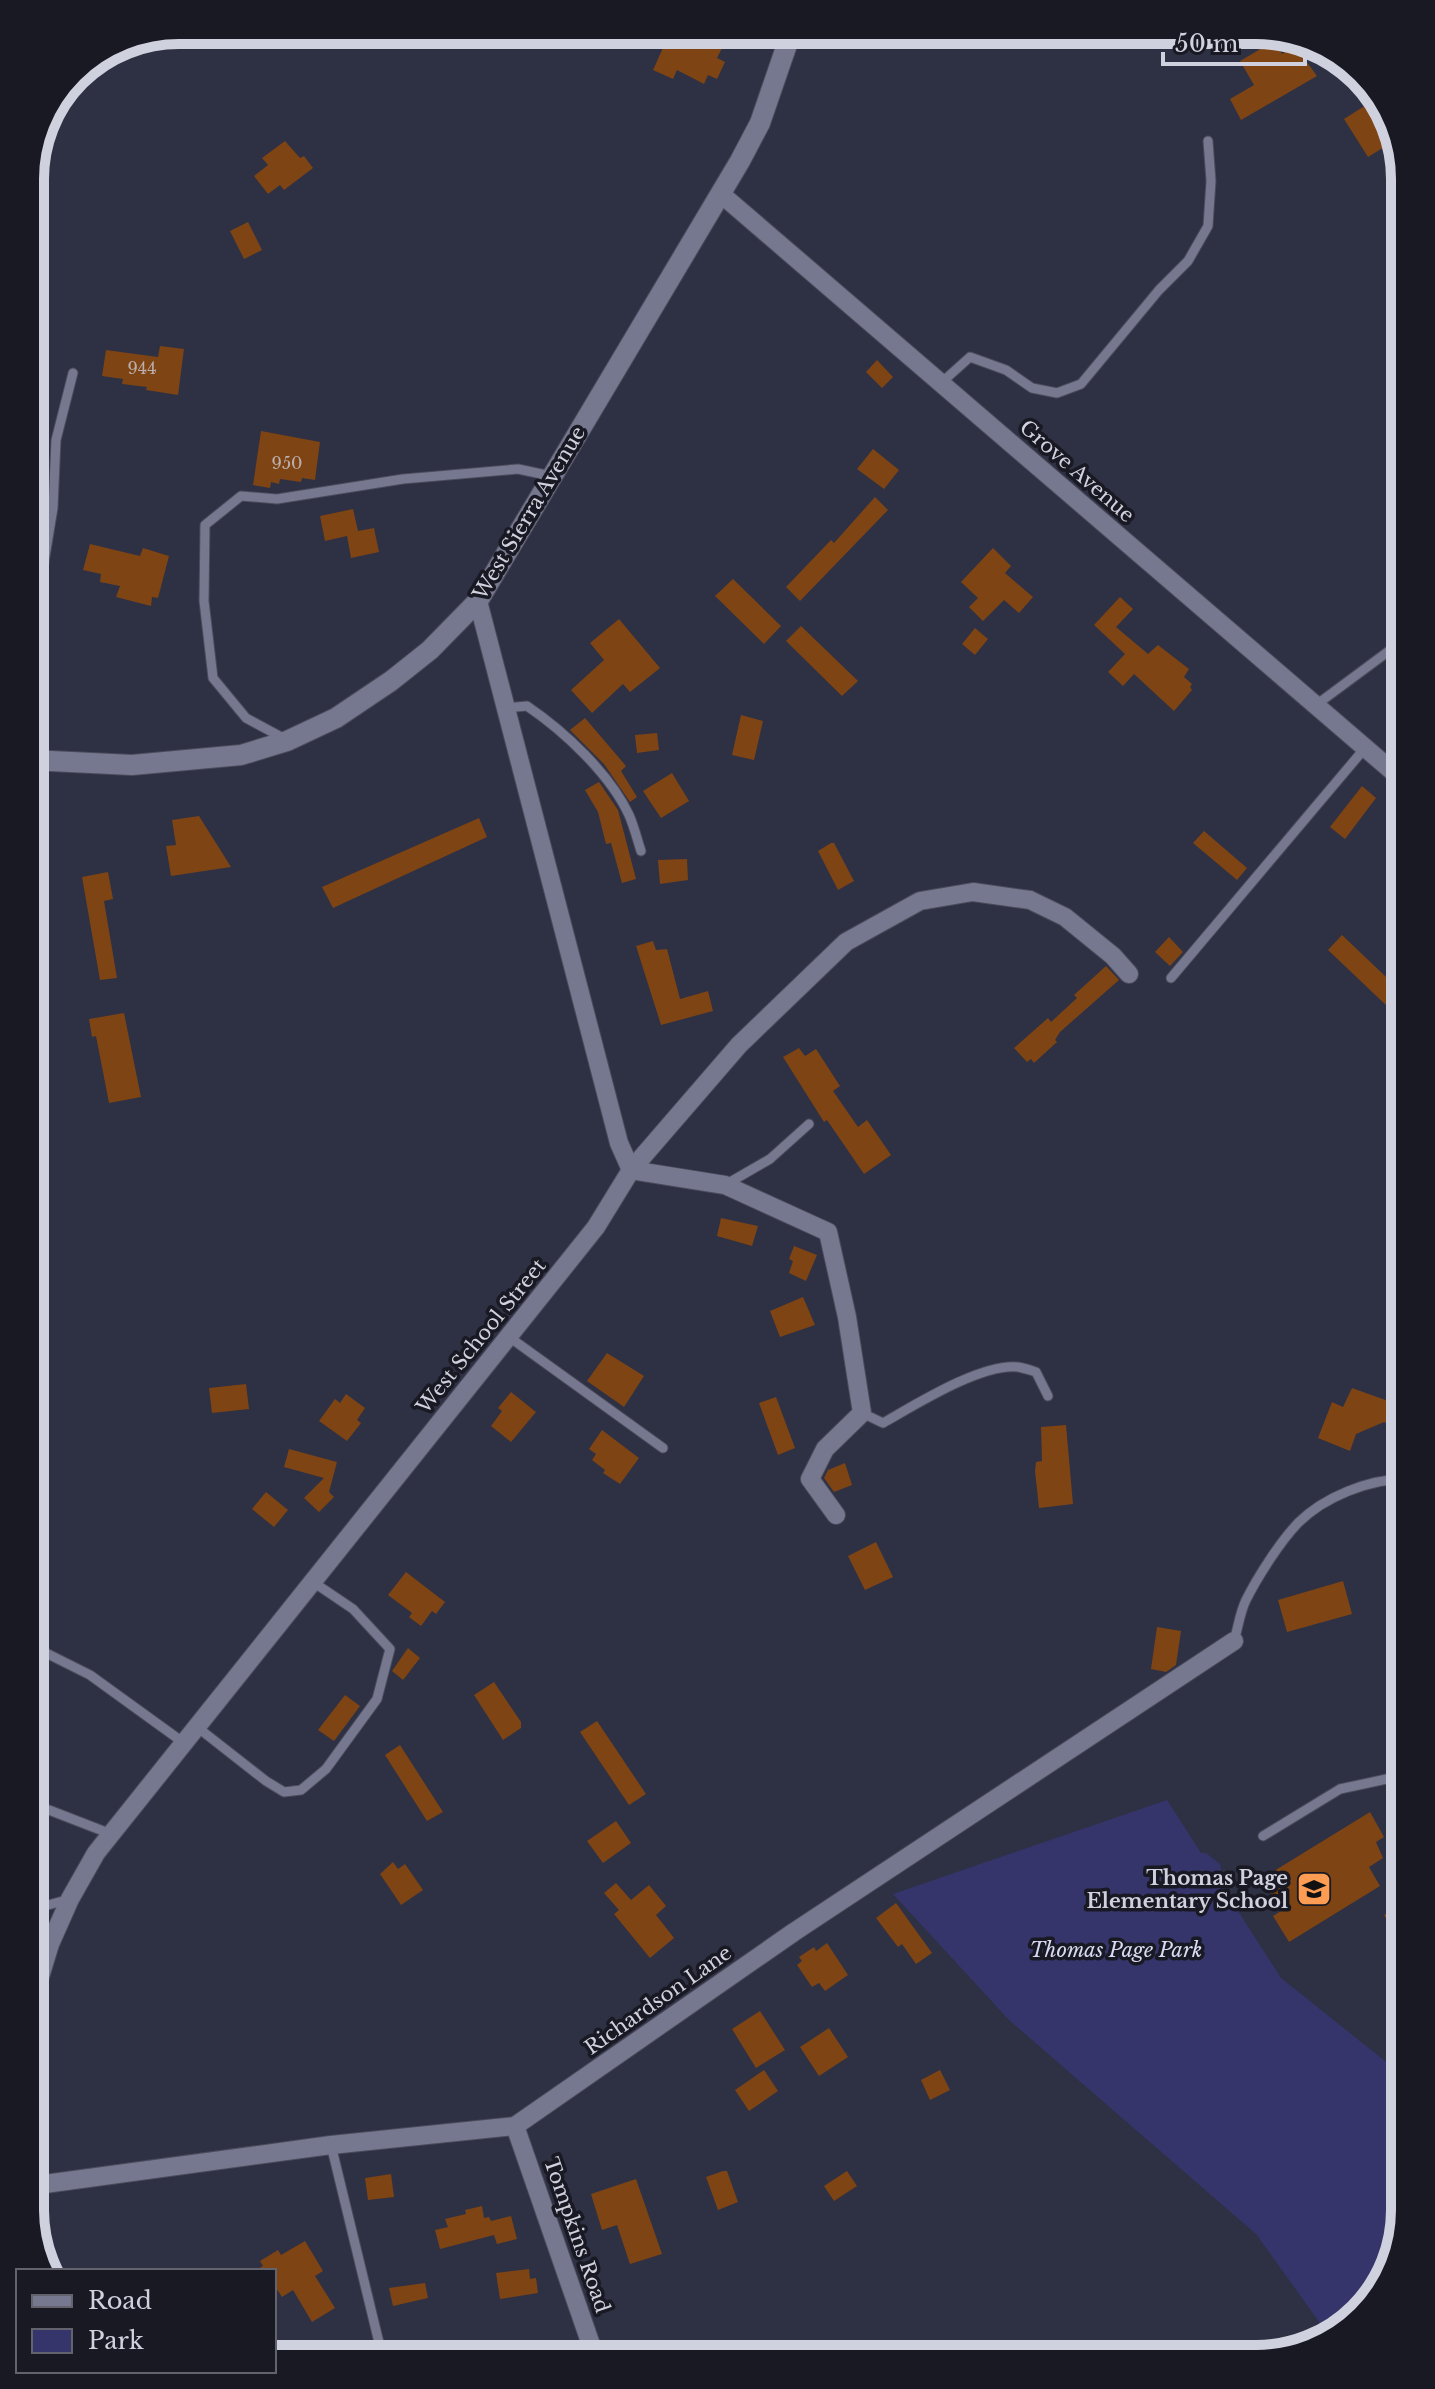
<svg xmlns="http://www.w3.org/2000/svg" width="1435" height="2389" font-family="'Libre Baskerville',serif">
  <rect width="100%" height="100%" fill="#2e3043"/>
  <!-- green -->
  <polygon fill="#35356b" points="1167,1800 1201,1853 1206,1853 1220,1864 1224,1889 1281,1978 1405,2077 1405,2211 1380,2293 1330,2337 1256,2234 1009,2020 893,1894"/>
  <!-- building -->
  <g fill="#7e4414">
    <polygon points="671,30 687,30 722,48 717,58 725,62 717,79 708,75 704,84 677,70 673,79 653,70"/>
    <polygon points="1274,41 1282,54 1295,46 1317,76 1241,120 1230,99 1254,85 1240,61"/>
    <polygon points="1377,98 1390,116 1396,140 1368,157 1344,119"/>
    <polygon points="285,141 300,158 304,156 313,168 284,190 280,185 268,194 254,176 268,165 262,158"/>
    <polygon points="248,222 262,250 244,259 230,231"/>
    <polygon points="160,346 184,349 178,395 146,390 147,387 122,384 123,379 102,376 106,350 158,357"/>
    <polygon points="877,360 893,377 882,388 866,372"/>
    <polygon points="261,431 320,442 315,480 302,478 301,482 280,479 279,484 271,482 270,488 253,485"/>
    <polygon points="873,449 899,470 884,489 857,469"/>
    <polygon points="875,497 888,510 800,601 786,587 831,540 834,543"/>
    <polygon points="353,509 358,531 374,528 379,552 351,558 347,536 325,541 320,516"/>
    <polygon points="90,544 140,556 143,548 169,556 158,598 152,597 151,606 116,597 120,586 100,582 101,574 83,570"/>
    <polygon points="993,548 1011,566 1005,573 1033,597 1019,613 1004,600 983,621 969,607 978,598 961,582"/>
    <polygon points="733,579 781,626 764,644 715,596"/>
    <polygon points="1120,597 1133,609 1116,627 1148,654 1158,645 1189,669 1184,677 1192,684 1190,687 1192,690 1174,711 1134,674 1123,686 1108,672 1125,654 1094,625"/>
    <polygon points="619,619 660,668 630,692 623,684 592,713 571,690 604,660 590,643"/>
    <polygon points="801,626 858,681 842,696 786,641"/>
    <polygon points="975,628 988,639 975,655 962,644"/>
    <polygon points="741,715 763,721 754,760 732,755"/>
    <polygon points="585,718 626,766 621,771 637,797 630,802 604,764 570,730"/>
    <polygon points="657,733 659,750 637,753 635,735"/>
    <polygon points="672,773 689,801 661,818 643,791"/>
    <polygon points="599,782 618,810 636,879 622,883 611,843 606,844 598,812 585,790"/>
    <polygon points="1362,786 1376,798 1345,839 1330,827"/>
    <polygon points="199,816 231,867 171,876 166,846 176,845 172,820"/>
    <polygon points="479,818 487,837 333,908 322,887"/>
    <polygon points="1204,831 1247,868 1237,880 1193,843"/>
    <polygon points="831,843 834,843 854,881 838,890 818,851"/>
    <polygon points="687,859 688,880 660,884 658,860"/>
    <polygon points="108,872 113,899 104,901 117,978 100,980 82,877"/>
    <polygon points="1342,935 1404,994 1389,1008 1328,950"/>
    <polygon points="1169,937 1183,952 1170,966 1155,952"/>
    <polygon points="653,941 656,950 667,949 680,999 708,991 713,1011 661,1025 636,946"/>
    <polygon points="1106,966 1119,980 1060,1032 1055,1040 1057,1042 1034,1063 1031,1059 1027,1062 1014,1048 1048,1018 1051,1022 1077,998 1074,995"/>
    <polygon points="124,1013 141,1097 109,1103 96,1036 92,1037 89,1019"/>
    <polygon points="799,1048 805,1056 816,1049 840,1086 833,1091 858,1127 867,1120 891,1155 864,1174 827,1120 824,1122 783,1057"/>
    <polygon points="721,1218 758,1226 752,1246 717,1236"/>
    <polygon points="794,1246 817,1255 806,1281 789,1273 793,1261 789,1259"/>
    <polygon points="803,1297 815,1325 780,1337 770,1311"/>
    <polygon points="607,1353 644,1376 624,1407 587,1381"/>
    <polygon points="246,1384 249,1409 212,1413 209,1388"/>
    <polygon points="1352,1388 1405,1407 1405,1413 1399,1428 1384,1422 1356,1434 1350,1451 1318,1438 1332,1402 1343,1407"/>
    <polygon points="511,1392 536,1412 511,1442 491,1426 502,1411 498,1408"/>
    <polygon points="346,1394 365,1408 357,1420 361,1423 347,1441 319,1421 335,1399 340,1403"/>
    <polygon points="776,1397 795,1448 778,1455 759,1403"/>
    <polygon points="1066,1425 1073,1504 1039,1508 1035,1471 1036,1462 1042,1461 1041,1427"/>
    <polygon points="602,1430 639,1458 620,1484 603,1473 605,1470 592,1460 596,1454 589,1449"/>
    <polygon points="289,1449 337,1462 329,1492 334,1497 319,1512 304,1498 324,1478 284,1467"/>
    <polygon points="845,1463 852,1485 834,1492 824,1478 828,1470"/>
    <polygon points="266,1492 288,1510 274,1527 252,1509"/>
    <polygon points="876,1542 893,1577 865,1590 848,1556"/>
    <polygon points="406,1572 445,1602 436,1614 432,1611 421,1626 409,1617 412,1613 388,1595"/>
    <polygon points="1343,1581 1352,1614 1287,1632 1278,1600"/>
    <polygon points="1157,1627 1181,1631 1176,1665 1166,1672 1151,1669"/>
    <polygon points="408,1648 420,1658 403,1680 392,1671"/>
    <polygon points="494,1682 521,1722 521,1728 503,1740 474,1695"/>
    <polygon points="345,1695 360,1706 334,1741 318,1730"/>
    <polygon points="597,1721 646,1794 629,1805 580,1732"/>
    <polygon points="400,1745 443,1812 427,1821 385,1755"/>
    <polygon points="1370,1812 1384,1837 1376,1842 1383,1858 1369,1867 1380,1886 1289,1942 1273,1916 1281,1911 1261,1879"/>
    <polygon points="616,1821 631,1843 603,1863 587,1841"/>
    <polygon points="393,1862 398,1869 405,1864 423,1890 401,1905 380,1874"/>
    <polygon points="616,1883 631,1900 649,1885 666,1906 656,1915 674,1938 650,1958 614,1914 619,1910 604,1893"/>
    <polygon points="896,1903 932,1953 916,1964 902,1944 898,1947 876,1918"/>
    <polygon points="1405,1903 1405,1951 1384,1915"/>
    <polygon points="827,1943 848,1975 825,1991 819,1983 812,1987 797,1965 802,1961 799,1957 814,1947 816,1951"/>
    <polygon points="760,2011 785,2050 756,2068 732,2029"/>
    <polygon points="829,2028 848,2057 819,2076 800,2047"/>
    <polygon points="764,2070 778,2091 749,2111 735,2090"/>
    <polygon points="940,2070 950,2090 930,2100 921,2080"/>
    <polygon points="723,2171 727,2171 738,2202 718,2210 706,2177"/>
    <polygon points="847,2171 857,2186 834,2201 824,2186"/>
    <polygon points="391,2174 394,2197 368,2200 365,2178"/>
    <polygon points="636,2179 662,2254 630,2264 617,2225 602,2230 591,2194"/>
    <polygon points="482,2206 484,2218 489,2217 491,2221 511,2216 517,2239 497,2244 494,2235 440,2249 435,2230 448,2227 445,2219 466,2214 465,2210"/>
    <polygon points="305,2241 323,2271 315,2276 335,2308 312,2322 293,2290 282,2297 274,2285 274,2271 254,2271 263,2266 260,2261 278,2250 281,2255"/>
    <polygon points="529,2269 530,2279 536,2278 538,2293 500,2299 496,2273"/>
    <polygon points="425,2283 428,2298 393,2306 389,2288"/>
  </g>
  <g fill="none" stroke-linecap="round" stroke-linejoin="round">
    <!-- lane casing -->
    <g stroke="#4b4b5c" stroke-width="11">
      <g id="lane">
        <polyline points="941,383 970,357 1006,370 1032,388 1057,393 1081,384 1159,290 1188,261 1208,226 1211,181 1208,141"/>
        <polyline points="30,436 33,411 30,365"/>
        <polyline points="1316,705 1405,639"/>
        <path d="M506 708 527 706C564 731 610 774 629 815 634 826 637 839 641 851"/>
        <polyline points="285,739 246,718 213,678 204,601 205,525 241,496 277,499 403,479 518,469 551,476"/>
        <polyline points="35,760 31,641 53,508 56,440 73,373"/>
        <polyline points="1171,978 1365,748"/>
        <polyline points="725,1185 770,1159 809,1124"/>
        <polyline points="509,1337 663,1448"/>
        <path d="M862 1413 883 1423C915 1405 981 1363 1018 1367 1024 1368 1030 1370 1036 1372L1048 1396"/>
        <path d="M1234 1641C1238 1628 1240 1612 1246 1600 1258 1576 1280 1542 1298 1523 1324 1497 1369 1479 1405 1479"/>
        <polyline points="30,1645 90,1675 184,1743"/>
        <polyline points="197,1727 266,1781 284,1792 301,1790 326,1769 377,1699 390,1649 353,1609 313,1582"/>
        <polyline points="49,1810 111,1834"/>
        <polyline points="1263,1836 1340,1789 1405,1775"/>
        <polyline points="30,1910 70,1899"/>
        <polyline points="331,2145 383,2359"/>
      </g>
    </g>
    <!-- street casing -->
    <g stroke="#4b4b5c" stroke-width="20">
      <g id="street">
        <polyline points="721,194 1405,782"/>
        <polyline points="478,601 619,1143 631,1170"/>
        <polyline points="631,1170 725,1185 828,1232 847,1317 862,1413 825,1449 810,1479 836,1515"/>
        <polyline points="30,2009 50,1944 70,1899 96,1853 596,1227 631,1170 739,1045 846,942 920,901 973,892 1030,900 1065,917 1113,956 1129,974"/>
        <polyline points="515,2126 596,2359"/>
        <polyline points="30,2186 331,2145 515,2126 794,1932 1234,1641"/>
      </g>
    </g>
    <!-- secondary casing -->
    <g stroke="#4b4b5c" stroke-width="22">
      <polyline id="secondary" points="30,760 132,765 241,755 287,741 336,718 391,681 430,650 478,601 740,161 760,123 792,30"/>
    </g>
    <!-- lane -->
    <use href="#lane" stroke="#76788f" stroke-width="9"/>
    <!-- street -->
    <use href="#street" stroke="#76788f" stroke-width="18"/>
    <!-- secondary -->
    <use href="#secondary" stroke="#76788f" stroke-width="20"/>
  </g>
  <!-- icons -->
  <defs>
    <g id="school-square" transform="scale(1.8)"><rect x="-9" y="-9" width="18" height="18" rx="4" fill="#fd9d54" stroke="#181922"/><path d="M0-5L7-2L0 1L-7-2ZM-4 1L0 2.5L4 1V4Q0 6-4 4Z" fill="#111"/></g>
  </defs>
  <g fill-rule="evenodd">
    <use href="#school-square" x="1314" y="1889"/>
  </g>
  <g text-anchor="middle" stroke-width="7" stroke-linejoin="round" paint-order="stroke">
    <!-- number labels -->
    <g font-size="16" fill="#bcaeac">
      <text x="142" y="374">944</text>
      <text x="287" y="469">950</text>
    </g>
    <!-- street labels -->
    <g font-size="20" fill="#d0d1de" stroke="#181922">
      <text transform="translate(1077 471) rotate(41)" y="7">Grove Avenue</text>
      <text transform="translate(529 513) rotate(-59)" y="7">West Sierra Avenue</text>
      <text transform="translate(481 1336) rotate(-51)" y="7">West School Street</text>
      <text transform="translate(658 2000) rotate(-35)" y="7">Richardson Lane</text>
      <text transform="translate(577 2235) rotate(71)" y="7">Tompkins Road</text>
    </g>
    <!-- poi labels -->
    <g font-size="20" font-weight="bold" fill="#d0d1de" stroke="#181922" text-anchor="end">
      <text x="1288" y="1885">Thomas Page<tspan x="1288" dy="23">Elementary School</tspan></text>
    </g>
    <!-- park labels -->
    <g font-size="20" font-style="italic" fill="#d8dbf1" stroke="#181922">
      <text x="1116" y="1957">Thomas Page Park</text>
    </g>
  </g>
  <!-- crop -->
  <path d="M0 0H1435V2389H0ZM179 44H1256A135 135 0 0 1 1391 179V2210A135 135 0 0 1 1256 2345H179A135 135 0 0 1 44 2210V179A135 135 0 0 1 179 44Z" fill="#181922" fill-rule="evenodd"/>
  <path fill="none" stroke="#d0d1de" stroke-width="10" d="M179 44H1256A135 135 0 0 1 1391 179V2210A135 135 0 0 1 1256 2345H179A135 135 0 0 1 44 2210V179A135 135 0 0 1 179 44Z"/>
  <!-- legend -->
  <rect x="16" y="2269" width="260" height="104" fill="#181922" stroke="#62636d" stroke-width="2"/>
  <rect x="32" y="2295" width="40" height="12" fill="#76788f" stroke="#62636d" stroke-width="2"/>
  <text x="88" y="2309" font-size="24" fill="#d0d1de">Road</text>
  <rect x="32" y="2329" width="40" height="24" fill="#35356b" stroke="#62636d" stroke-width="2"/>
  <text x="88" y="2349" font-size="24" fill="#d0d1de">Park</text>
  <!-- scale -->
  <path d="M1163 52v12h142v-12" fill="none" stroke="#d0d1de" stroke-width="4"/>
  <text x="1175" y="52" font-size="24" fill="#d0d1de" stroke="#181922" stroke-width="6" paint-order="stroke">50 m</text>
</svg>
